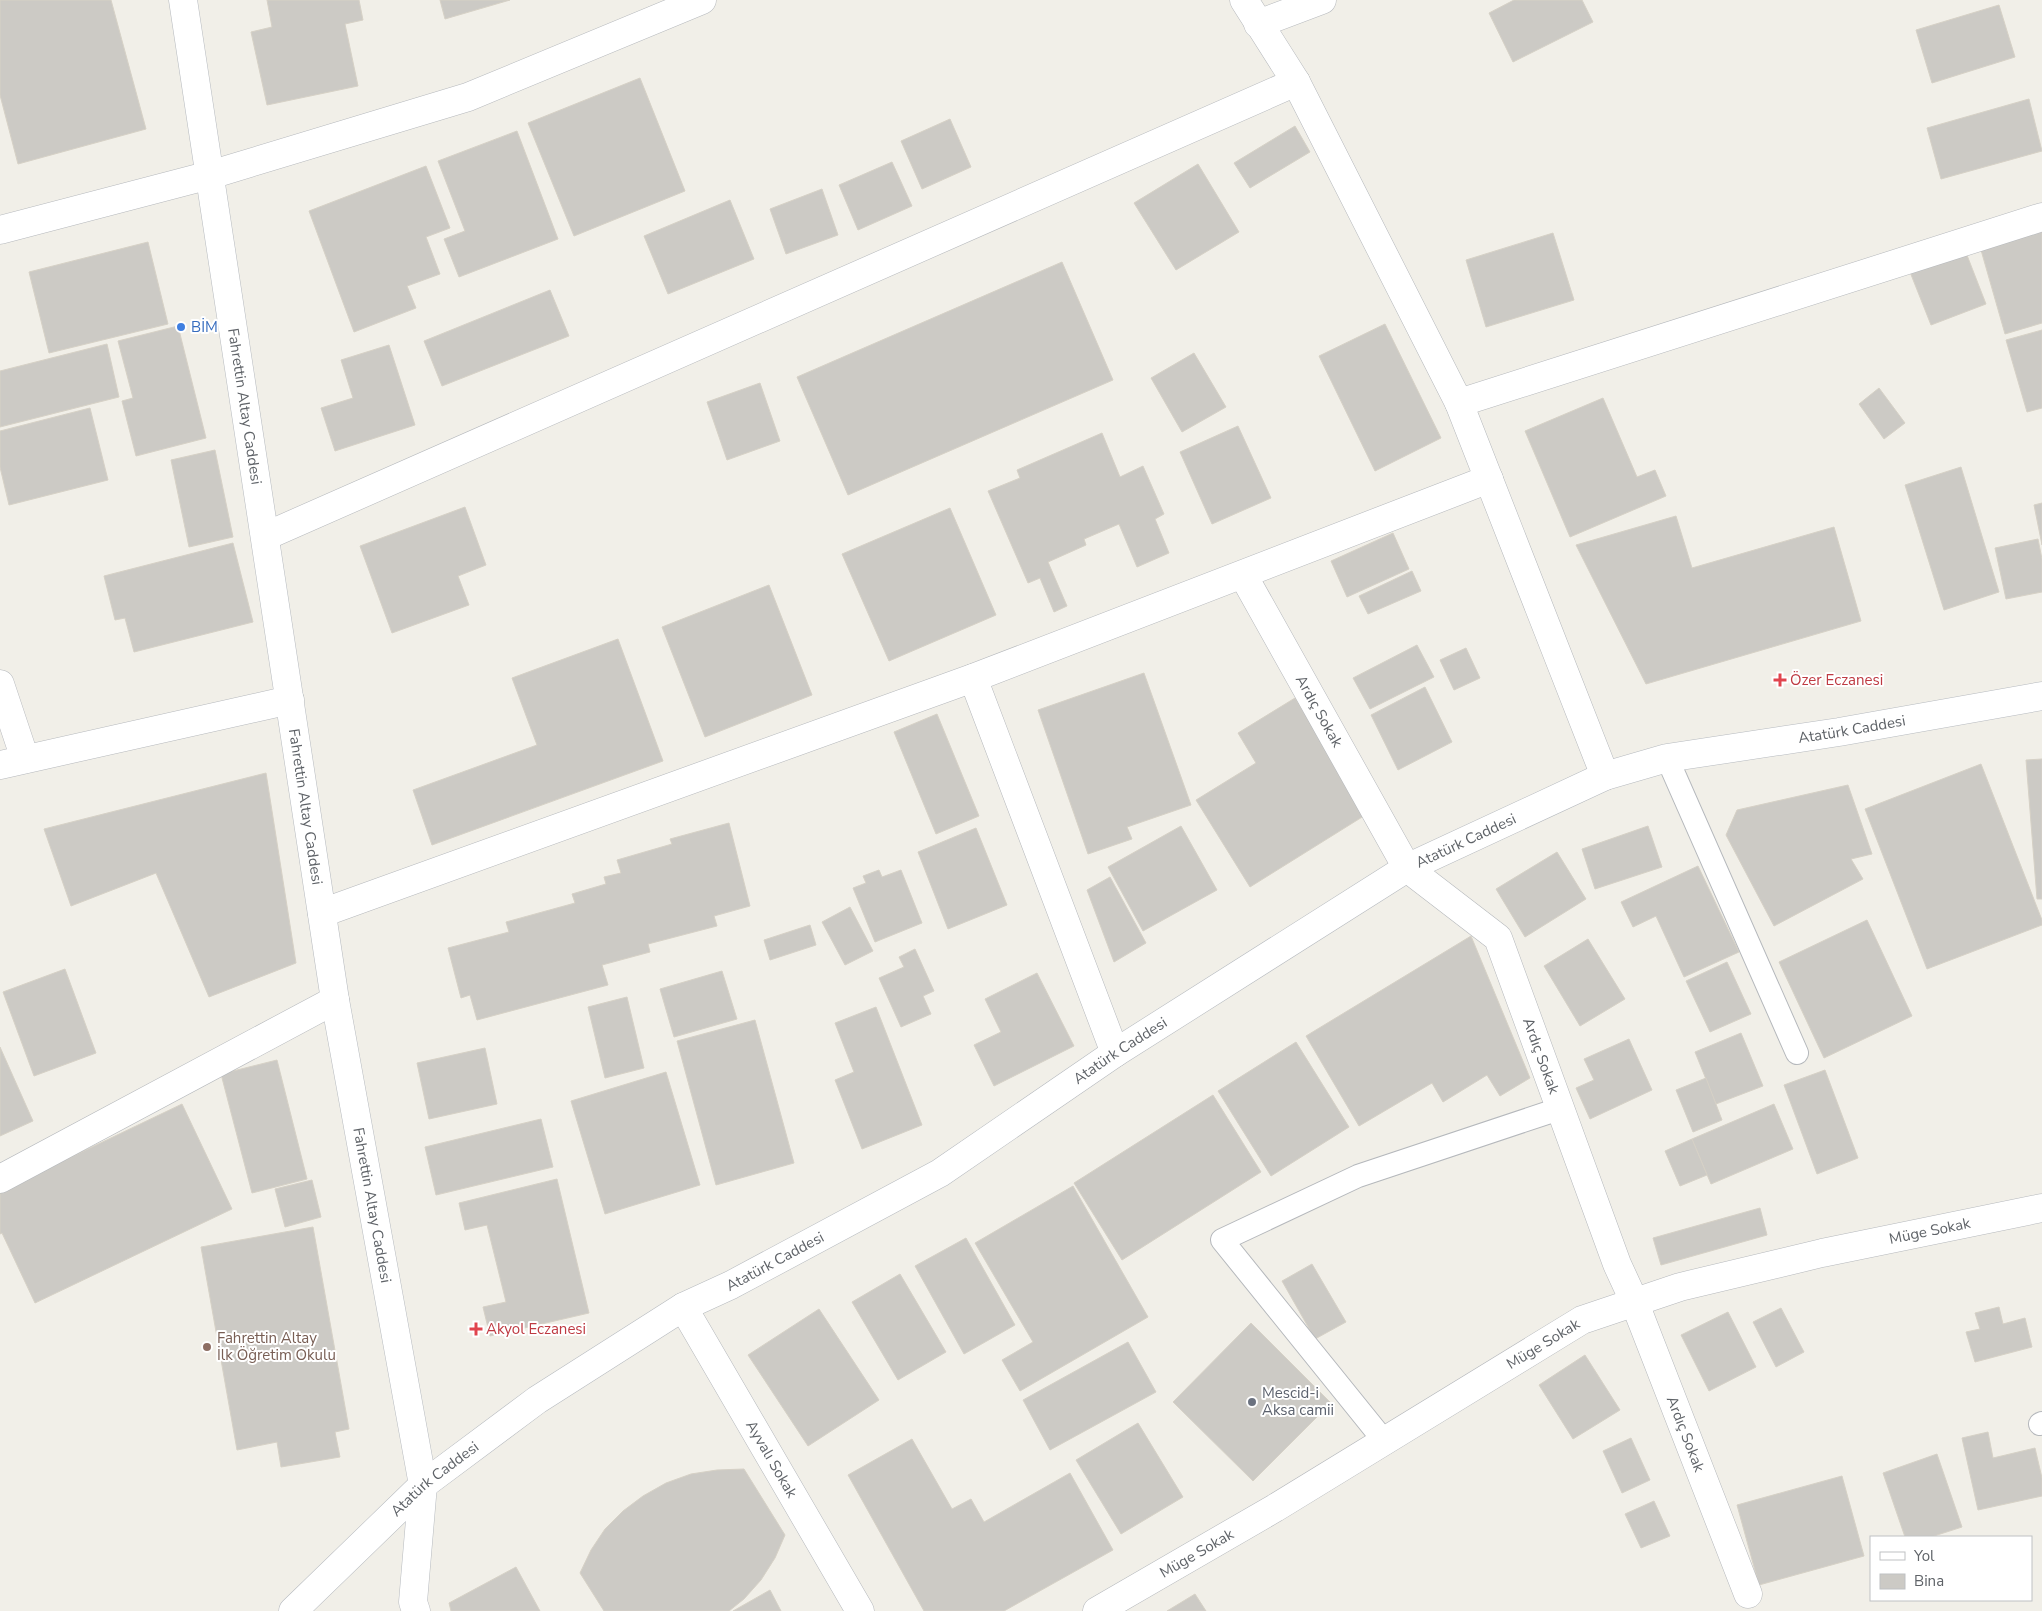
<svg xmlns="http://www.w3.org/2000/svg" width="2042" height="1611" font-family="'Nunito Sans',sans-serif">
  <rect width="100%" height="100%" fill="#f1efe8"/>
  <!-- building -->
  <g fill="#cccac5" stroke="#d6d1c6">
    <polygon points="0,0 111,0 146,129 18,164 0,95"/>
    <polygon points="267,0 359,0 363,20 345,24 358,86 267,105 251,32 272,27"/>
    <polygon points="440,0 510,0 445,19"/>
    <polygon points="1514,0 1582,0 1593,22 1513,62 1489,13"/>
    <polygon points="1999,5 2015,57 1932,83 1916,30"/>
    <polygon points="640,78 685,191 574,236 528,123"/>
    <polygon points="2029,99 2042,151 1941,179 1927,128"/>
    <polygon points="950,119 971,167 922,189 901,141"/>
    <polygon points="1295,126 1310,152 1250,188 1234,163"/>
    <polygon points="517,131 558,239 459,277 444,239 465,231 438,161"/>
    <polygon points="892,162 912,206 858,230 839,185"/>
    <polygon points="1198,164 1239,232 1176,270 1134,203"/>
    <polygon points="426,166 450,228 426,237 440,274 407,286 416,308 354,332 309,211"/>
    <polygon points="822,189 838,235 786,254 770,209"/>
    <polygon points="730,200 754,259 668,294 644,236"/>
    <polygon points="2042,225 2042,323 2005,334 1979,243"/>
    <polygon points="1553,233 1574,300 1486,327 1466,260"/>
    <polygon points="148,242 168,324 49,353 29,272"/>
    <polygon points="1965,250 1986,304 1931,325 1910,272"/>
    <polygon points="1062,262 1113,380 848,495 797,377"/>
    <polygon points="550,290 569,336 442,386 424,341"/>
    <polygon points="1385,324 1441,438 1375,471 1319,356"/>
    <polygon points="178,326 206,438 136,456 122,401 133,398 118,341"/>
    <polygon points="2042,330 2042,408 2027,412 2006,340"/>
    <polygon points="107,344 119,397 0,427 0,371"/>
    <polygon points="389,345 415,425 335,451 321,408 353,398 341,360"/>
    <polygon points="1194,353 1226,407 1182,432 1151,378"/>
    <polygon points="760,383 780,441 727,460 707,402"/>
    <polygon points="1879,388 1905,423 1884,439 1859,404"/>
    <polygon points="1603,398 1637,477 1655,470 1666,496 1570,537 1525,431"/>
    <polygon points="90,408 108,480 9,505 0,467 0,431"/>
    <polygon points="1238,426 1271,498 1212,524 1180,452"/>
    <polygon points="1102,433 1120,477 1143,466 1164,514 1155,519 1169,553 1137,567 1119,524 1084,539 1086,545 1048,562 1067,606 1054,612 1040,578 1028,583 988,491 1020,478 1017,470"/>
    <polygon points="215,450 233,537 189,547 171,460"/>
    <polygon points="1961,467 1999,592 1944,610 1905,485"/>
    <polygon points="2042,503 2042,545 2034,505"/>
    <polygon points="465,507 486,565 458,576 469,605 392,633 360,546"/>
    <polygon points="950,508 996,615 889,661 842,554"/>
    <polygon points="1676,516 1692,568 1834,527 1861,621 1646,684 1576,545"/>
    <polygon points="1393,533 1409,569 1347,597 1331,561"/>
    <polygon points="2038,539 2042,559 2042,592 2006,599 1995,548"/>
    <polygon points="233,543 253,622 134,652 125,618 115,620 104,576"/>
    <polygon points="1412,571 1421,591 1368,614 1359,596"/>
    <polygon points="769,585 812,695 705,737 662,627"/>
    <polygon points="618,639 663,761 432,845 413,790 537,745 512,678"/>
    <polygon points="1417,645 1434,677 1370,709 1353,678"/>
    <polygon points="1466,648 1480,678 1454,690 1440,660"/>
    <polygon points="1144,673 1191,805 1127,827 1132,839 1088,854 1038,710"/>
    <polygon points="1425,687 1452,742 1398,770 1371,715"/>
    <polygon points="1295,698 1367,814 1250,887 1196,800 1256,763 1238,733"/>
    <polygon points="937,714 979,816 936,834 894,732"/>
    <polygon points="2042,759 2042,899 2037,899 2026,760"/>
    <polygon points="1981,764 2042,920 2042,925 1927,969 1865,809"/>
    <polygon points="266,773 296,963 209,997 156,873 71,906 44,829"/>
    <polygon points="1848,785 1872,854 1851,859 1863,879 1774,926 1726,835 1737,810"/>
    <polygon points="729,823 750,906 714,916 717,926 648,944 650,952 602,965 608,985 477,1020 470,995 461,998 448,948 509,932 506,922 575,903 572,894 606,884 604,877 621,873 617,860 672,844 670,839"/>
    <polygon points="1181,826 1217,890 1143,931 1108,867"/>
    <polygon points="1648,826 1662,867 1595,889 1582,849"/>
    <polygon points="976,828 1007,905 948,929 918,852"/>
    <polygon points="1557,852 1586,899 1525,937 1496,889"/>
    <polygon points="1698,866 1739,952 1684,977 1656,916 1633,927 1621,902"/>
    <polygon points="879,870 882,877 901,870 922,923 875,942 853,888 866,883 863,876"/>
    <polygon points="1110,877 1146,943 1114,962 1087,890"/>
    <polygon points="850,907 873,951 845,965 822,922"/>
    <polygon points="1867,920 1912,1016 1824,1058 1779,962"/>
    <polygon points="810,925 816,945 770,960 764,940"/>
    <polygon points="1471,936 1530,1078 1500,1096 1487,1075 1443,1102 1432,1083 1359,1126 1306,1036"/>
    <polygon points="1588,939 1625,999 1580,1026 1544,966"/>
    <polygon points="915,949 934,991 923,996 931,1014 901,1027 879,978 904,967 899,957"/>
    <polygon points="1727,962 1751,1014 1710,1032 1686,981"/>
    <polygon points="65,969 96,1053 34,1076 3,992"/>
    <polygon points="722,971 737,1019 674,1037 660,989"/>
    <polygon points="1037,973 1074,1046 994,1086 974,1045 1001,1032 985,999"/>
    <polygon points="627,997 644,1068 605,1078 588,1007"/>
    <polygon points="876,1007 922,1125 862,1149 835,1080 854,1072 835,1023"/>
    <polygon points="755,1020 794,1163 716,1185 677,1041"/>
    <polygon points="1741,1033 1763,1086 1716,1104 1695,1052"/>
    <polygon points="1629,1039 1652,1090 1590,1119 1576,1088 1594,1080 1584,1059"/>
    <polygon points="1296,1042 1349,1127 1271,1176 1218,1091"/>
    <polygon points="0,1047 33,1121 0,1136"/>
    <polygon points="485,1048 497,1104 429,1119 417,1063"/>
    <polygon points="277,1060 307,1179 252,1193 221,1074"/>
    <polygon points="1825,1070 1858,1158 1817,1174 1784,1085"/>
    <polygon points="666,1072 700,1185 605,1214 571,1101"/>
    <polygon points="1706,1078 1722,1120 1693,1132 1676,1090"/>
    <polygon points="1213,1095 1261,1172 1122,1260 1074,1183"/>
    <polygon points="182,1104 232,1209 35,1303 2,1233 0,1234 0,1191"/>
    <polygon points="1774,1104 1793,1149 1711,1184 1692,1139"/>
    <polygon points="541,1119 553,1167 436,1195 425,1147"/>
    <polygon points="1692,1139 1707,1175 1680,1186 1665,1151"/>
    <polygon points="557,1179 589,1313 490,1336 483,1307 506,1302 487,1225 465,1230 459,1203"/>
    <polygon points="312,1180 321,1217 285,1227 275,1189"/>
    <polygon points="1073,1186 1148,1317 1020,1391 1002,1360 1033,1342 975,1243"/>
    <polygon points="1760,1208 1767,1235 1661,1265 1653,1238"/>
    <polygon points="313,1227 349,1429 335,1432 340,1457 281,1467 277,1442 237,1450 201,1247"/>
    <polygon points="966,1238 1015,1325 964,1354 915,1266"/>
    <polygon points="1312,1264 1346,1322 1315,1339 1282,1281"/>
    <polygon points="900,1274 946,1352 898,1380 852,1302"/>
    <polygon points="1999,1307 2003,1324 2025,1318 2032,1347 1975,1362 1966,1332 1980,1329 1975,1313"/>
    <polygon points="1781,1308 1804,1352 1776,1367 1753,1322"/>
    <polygon points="819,1309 879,1400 808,1446 748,1355"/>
    <polygon points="1728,1312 1756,1367 1709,1391 1681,1335"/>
    <polygon points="1251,1323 1331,1403 1253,1481 1173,1402"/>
    <polygon points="1128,1342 1156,1392 1050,1450 1023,1400"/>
    <polygon points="1585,1355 1620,1410 1573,1439 1539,1385"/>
    <polygon points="1138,1423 1183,1497 1121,1534 1076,1460"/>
    <polygon points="1988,1432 1993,1458 2035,1448 2042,1478 2042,1496 1978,1510 1962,1438"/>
    <polygon points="1631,1438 1650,1480 1622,1493 1603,1451"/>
    <polygon points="912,1439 952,1509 971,1499 984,1522 1070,1473 1113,1550 1004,1611 924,1611 848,1475"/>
    <polygon points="1937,1454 1962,1527 1931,1537 1905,1537 1883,1473"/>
    <polygon points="744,1469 785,1535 775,1558 761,1580 744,1599 729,1611 604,1611 580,1573 591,1550 605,1529 623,1511 643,1496 666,1483 691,1474 717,1470"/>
    <polygon points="1842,1476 1864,1556 1759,1585 1737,1505"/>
    <polygon points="1654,1501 1670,1536 1641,1548 1625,1514"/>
    <polygon points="516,1567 540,1611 451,1611 449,1603"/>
    <polygon points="770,1590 781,1611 733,1611"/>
    <polygon points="1195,1594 1206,1611 1167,1611"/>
  </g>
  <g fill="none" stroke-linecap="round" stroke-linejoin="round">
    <!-- lane casing -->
    <g stroke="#b5b8bc" stroke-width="24">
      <g id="lane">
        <polyline points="1667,758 1797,1053"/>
        <polyline points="2040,1424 2042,1423"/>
        <polyline points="1385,1442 1222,1240 1358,1176 1559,1109"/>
      </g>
    </g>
    <!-- street casing -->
    <g stroke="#b5b8bc" stroke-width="29">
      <g id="street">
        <polyline points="1244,0 1296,82 1459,403 1605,776"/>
        <polyline points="1258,24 1322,0"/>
        <polyline points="0,230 210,175 468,97 702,0"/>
        <polyline points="1459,403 2042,217"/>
        <polyline points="266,536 1296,82"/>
        <path id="s1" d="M1243 575 1407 868 1498 938 1617 1264 1634 1301 1748 1594"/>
        <polyline points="973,678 1115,1053"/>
        <polyline points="0,684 25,759"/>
        <polyline points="0,765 290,700"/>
        <polyline points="322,913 973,678 1489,479"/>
        <polyline points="0,1179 335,1000"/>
        <path id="s2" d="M683 1307 860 1611"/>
        <path id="s3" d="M1097 1611 1275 1508 1582 1320 1680 1287 1822 1253 2042 1208"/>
      </g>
    </g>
    <!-- secondary casing -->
    <g stroke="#b6babf" stroke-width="29">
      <g id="secondary">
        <path id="s4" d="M183 0 335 1000 423 1485 413 1602 416 1611"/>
        <path id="s5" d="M293 1611 423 1485 537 1400 683 1307 731 1285 940 1173 1115 1053 1407 868 1605 776 1667 758 1839 732 2042 696"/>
      </g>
    </g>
    <!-- lane -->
    <use href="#lane" stroke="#fff" stroke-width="22"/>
    <!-- street -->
    <use href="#street" stroke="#fff" stroke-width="28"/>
    <!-- secondary -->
    <use href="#secondary" stroke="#fff" stroke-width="28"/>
  </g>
  <!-- markers -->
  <circle fill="#3f7fe0" stroke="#fff" stroke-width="2" cx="181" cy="327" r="5"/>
  <g fill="#e0444e" stroke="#fff" stroke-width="2">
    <path d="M1777.5 672.5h5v5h5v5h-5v5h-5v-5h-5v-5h5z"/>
    <path d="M473.5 1321.5h5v5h5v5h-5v5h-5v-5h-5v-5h5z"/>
  </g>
  <circle fill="#8d6e63" stroke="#fff" stroke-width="2" cx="207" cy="1347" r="5"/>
  <circle fill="#6b7280" stroke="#fff" stroke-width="2" cx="1252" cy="1402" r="5"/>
  <g text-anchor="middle" stroke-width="4" stroke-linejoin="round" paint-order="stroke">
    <!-- shop labels -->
    <g font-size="15" fill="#366cbe" stroke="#fff" text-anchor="start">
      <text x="191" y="332">BİM</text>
    </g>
    <!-- street labels -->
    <g font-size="15" fill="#5f6368" stroke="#fff">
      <text dy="5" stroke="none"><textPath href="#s4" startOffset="411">Fahrettin Altay Caddesi</textPath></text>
      <text dy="5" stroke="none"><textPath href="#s1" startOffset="156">Ardıç Sokak</textPath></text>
      <text dy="5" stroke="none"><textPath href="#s5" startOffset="1814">Atatürk Caddesi</textPath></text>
      <text dy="5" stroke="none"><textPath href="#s4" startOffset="816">Fahrettin Altay Caddesi</textPath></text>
      <text dy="5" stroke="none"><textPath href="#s5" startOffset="1409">Atatürk Caddesi</textPath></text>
      <text dy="5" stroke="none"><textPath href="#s5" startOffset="1004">Atatürk Caddesi</textPath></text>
      <text dy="5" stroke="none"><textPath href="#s1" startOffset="576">Ardıç Sokak</textPath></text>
      <text dy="5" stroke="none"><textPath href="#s4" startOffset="1220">Fahrettin Altay Caddesi</textPath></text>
      <text dy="5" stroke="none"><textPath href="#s3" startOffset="925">Müge Sokak</textPath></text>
      <text dy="5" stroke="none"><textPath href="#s5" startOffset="599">Atatürk Caddesi</textPath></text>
      <text dy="5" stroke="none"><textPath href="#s3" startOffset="520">Müge Sokak</textPath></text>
      <text dy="5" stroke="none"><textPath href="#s1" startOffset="981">Ardıç Sokak</textPath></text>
      <text dy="5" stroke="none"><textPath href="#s2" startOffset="176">Ayvalı Sokak</textPath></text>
      <text dy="5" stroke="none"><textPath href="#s5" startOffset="194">Atatürk Caddesi</textPath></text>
      <text dy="5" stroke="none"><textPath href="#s3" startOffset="115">Müge Sokak</textPath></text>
    </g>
    <!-- health labels -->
    <g font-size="15" fill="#be3a42" stroke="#fff" text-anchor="start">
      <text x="1790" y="685">Özer Eczanesi</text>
      <text x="486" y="1334">Akyol Eczanesi</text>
    </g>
    <!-- education labels -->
    <g font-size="15" fill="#785e54" stroke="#fff" text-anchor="start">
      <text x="217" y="1343">Fahrettin Altay<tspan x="217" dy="17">İlk Öğretim Okulu</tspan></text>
    </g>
    <!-- worship labels -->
    <g font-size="15" fill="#5b616d" stroke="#fff" text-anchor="start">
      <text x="1262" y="1398">Mescid-i<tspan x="1262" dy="17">Aksa camii</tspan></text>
    </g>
  </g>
  <!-- legend -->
  <rect x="1870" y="1536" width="162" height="65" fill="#ffffff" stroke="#bfc1c3"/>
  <rect x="1880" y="1552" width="25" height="8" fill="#ffffff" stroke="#bfc1c3"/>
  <text x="1914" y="1561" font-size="15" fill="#5f6368">Yol</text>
  <rect x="1880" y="1574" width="25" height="15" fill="#cccac5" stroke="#bfc1c3"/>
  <text x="1914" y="1586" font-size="15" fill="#5f6368">Bina</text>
</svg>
